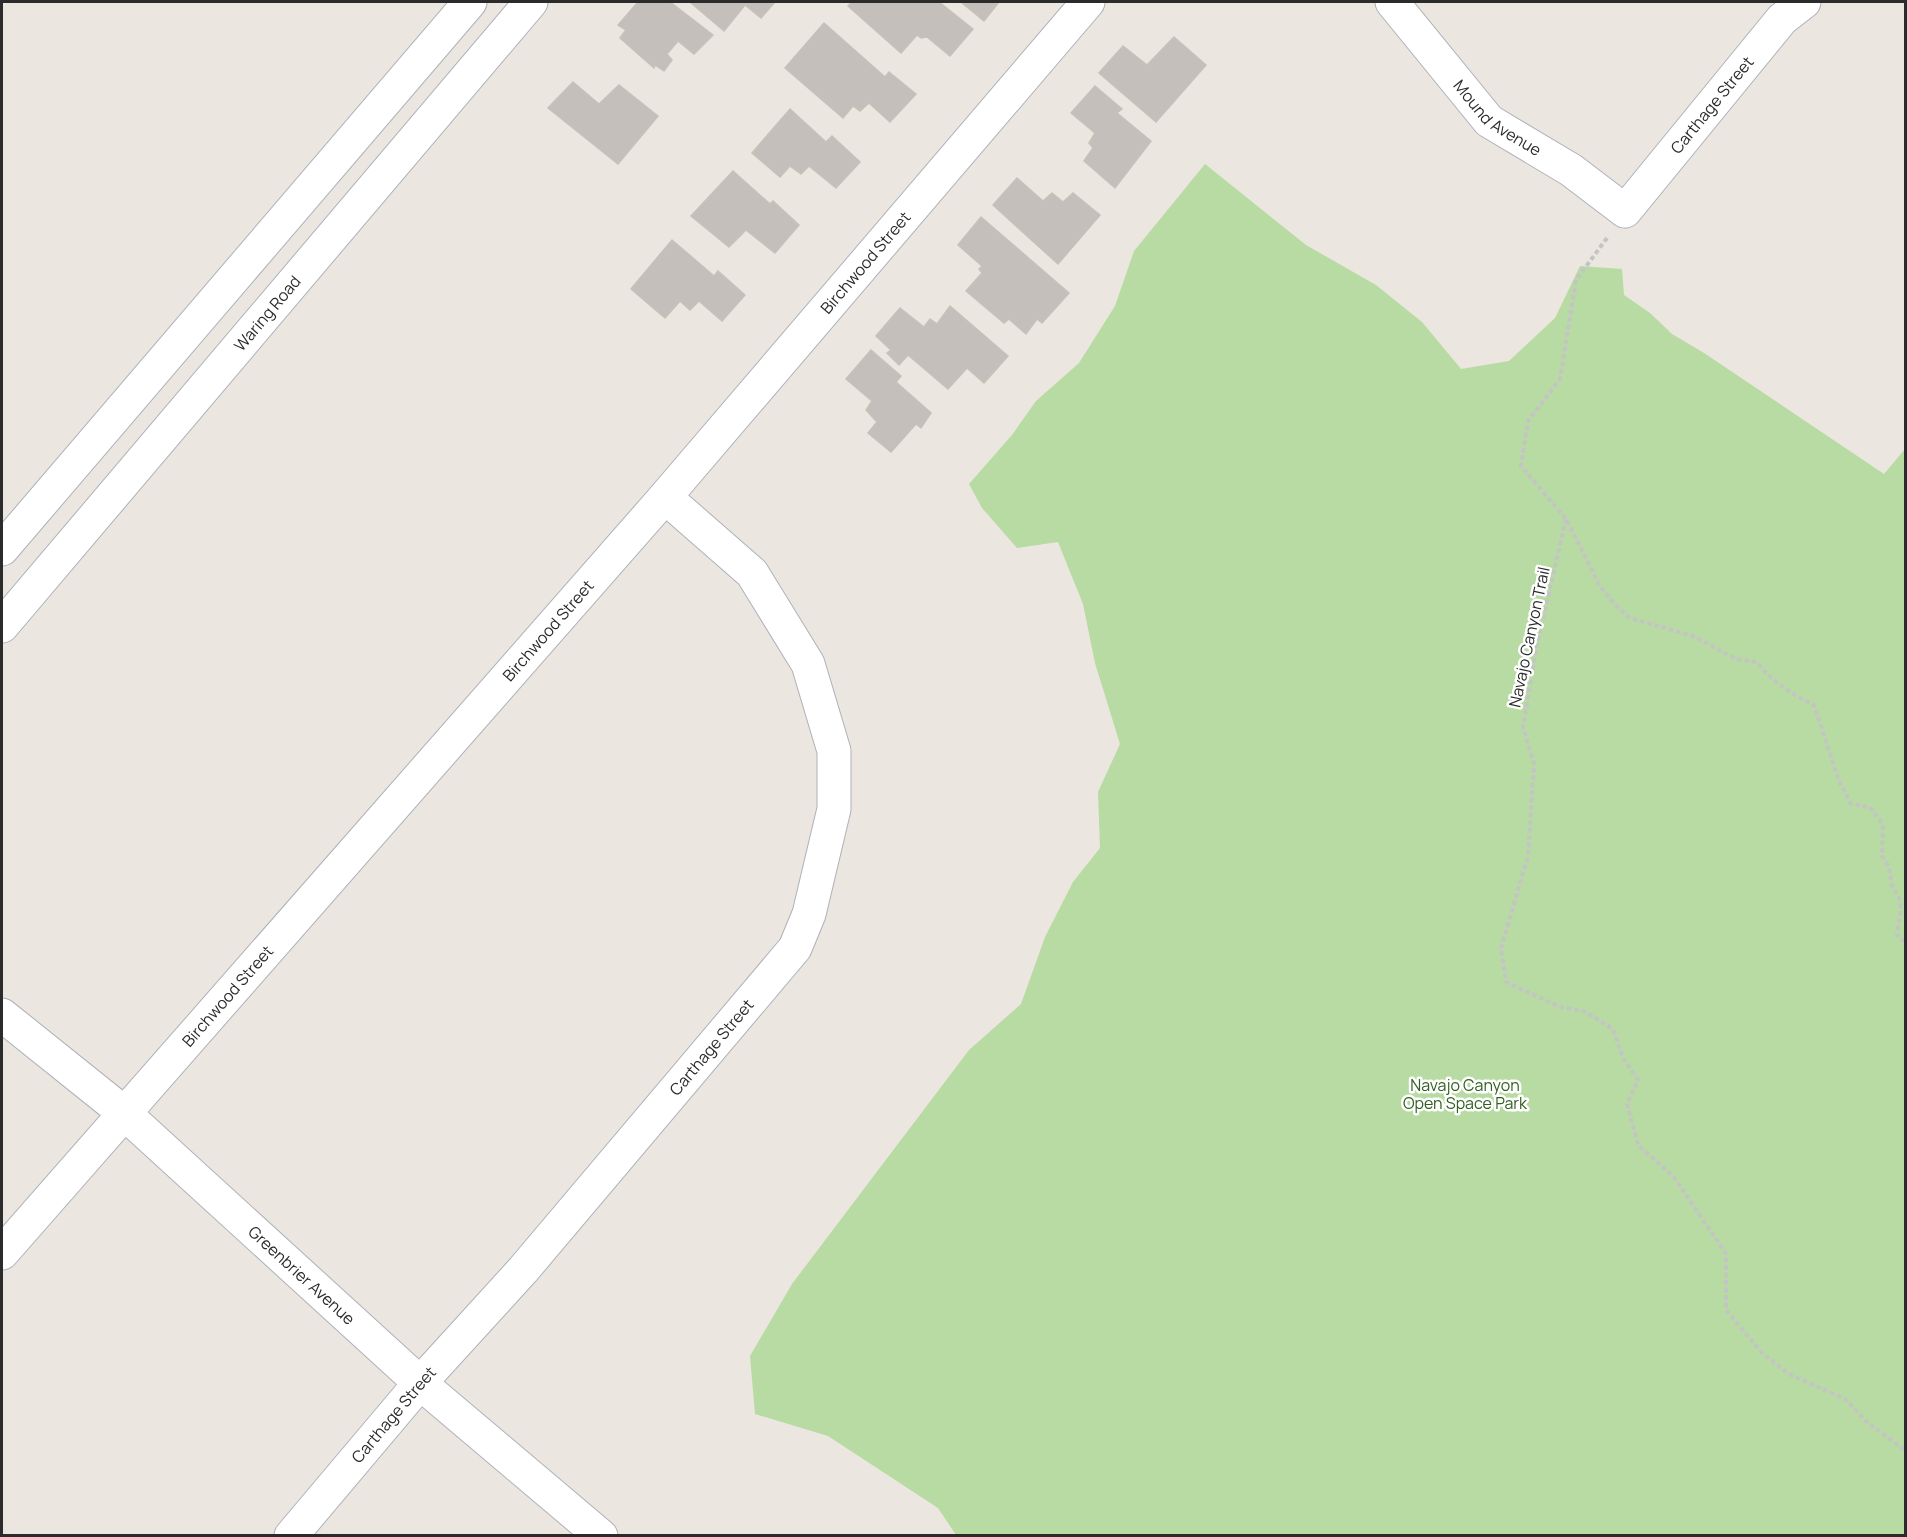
<svg xmlns="http://www.w3.org/2000/svg" width="1907" height="1537" font-family="Manrope,sans-serif">
  <rect width="100%" height="100%" fill="#ebe6df"/>
  <!-- green -->
  <polygon fill="#b7dba2" points="1205,164 1306,245 1376,285 1422,322 1461,369 1509,361 1555,318 1580,266 1622,269 1624,295 1650,313 1672,334 1704,353 1884,474 1905,449 1905,1535 956,1535 938,1508 828,1436 755,1414 750,1356 792,1284 969,1050 1021,1004 1045,937 1073,882 1100,848 1098,792 1120,744 1095,663 1083,604 1058,542 1017,548 982,508 969,484 1012,435 1036,401 1079,363 1115,306 1134,251"/>
  <!-- building -->
  <g fill="#c4bfbb" stroke="#c6c1b9" stroke-width="1.5">
    <polygon points="638,2 670,2 713,35 694,54 678,41 667,54 672,60 664,71 655,65 654,68 620,38 626,30 618,25"/>
    <polygon points="690,2 775,2 761,18 745,5 724,31"/>
    <polygon points="852,2 939,2 973,29 950,56 927,37 921,38 917,35 901,53 848,6"/>
    <polygon points="961,2 999,2 984,21"/>
    <polygon points="824,23 885,77 889,72 916,94 890,122 869,103 860,111 853,106 843,118 785,68"/>
    <polygon points="1174,37 1206,65 1156,122 1099,73 1123,46 1147,65"/>
    <polygon points="573,82 599,104 619,85 658,116 618,164 548,108"/>
    <polygon points="1095,86 1122,109 1117,113 1151,141 1115,188 1084,161 1093,148 1089,143 1095,133 1071,113"/>
    <polygon points="790,109 826,142 832,136 860,162 836,188 809,166 801,174 790,166 780,177 752,153"/>
    <polygon points="733,171 770,204 773,201 799,225 775,253 746,230 729,247 691,216"/>
    <polygon points="1017,178 1043,201 1052,193 1063,202 1073,193 1100,215 1058,264 993,205"/>
    <polygon points="981,217 1069,293 1042,323 1037,319 1026,334 1009,319 1004,323 966,291 982,273 979,269 982,266 958,245"/>
    <polygon points="672,240 714,276 718,271 745,295 722,321 699,301 690,310 680,301 665,318 631,289"/>
    <polygon points="950,306 1008,356 984,383 967,368 948,389 908,355 899,365 887,353 891,350 876,336 900,308 924,327 930,319 937,324"/>
    <polygon points="871,350 901,376 896,382 931,413 921,428 916,424 891,452 868,433 877,422 866,410 872,401 846,379"/>
  </g>
  <g fill="none" stroke-linecap="round" stroke-linejoin="round">
    <!-- minor casing -->
    <g stroke="#afb1ba" stroke-width="35">
      <g id="minor">
        <path id="s1" d="M1392 2 1489 121 1571 170 1625 211 1782 19 1804 2"/>
        <path id="s2" d="M123 1112 420 1383 601 1536"/>
        <path id="s3" d="M2 1253 665 497 1088 2"/>
        <path id="s4" d="M291 1536 420 1383 523 1270 795 948 809 914 834 809V751L808 664 752 573 665 497"/>
      </g>
    </g>
    <!-- tertiary casing -->
    <g stroke="#afb1ba" stroke-width="35">
      <polyline id="tertiary" points="2,1015 123,1112"/>
    </g>
    <!-- secondary casing -->
    <g stroke="#afb1ba" stroke-width="35">
      <g id="secondary">
        <polyline points="2,549 470,2"/>
        <path id="s5" d="M2 626 531 2"/>
      </g>
    </g>
    <!-- path -->
    <g stroke="#c4c4c4" stroke-width="4" stroke-dasharray="4.5 3" stroke-linecap="butt">
      <path d="M1607 238 1576 280 1560 379 1528 421 1521 466 1566 519 1600 586 1616 606 1630 618 1693 636 1736 659 1757 662C1772 682 1792 694 1814 705L1839 781 1851 804 1870 807 1883 825 1882 856 1889 867 1892 886 1899 897 1901 908 1897 935 1906 943"/>
      <polyline points="1566,519 1537,644 1523,727 1534,764 1528,856 1501,948 1506,982 1560,1007 1584,1011 1613,1029 1623,1058 1638,1080 1627,1104 1638,1145 1674,1177 1726,1254 1726,1310 1762,1353 1789,1374 1845,1399 1867,1422 1906,1451"/>
      <polyline points="1905,1449 1906,1439"/>
    </g>
    <!-- minor -->
    <use href="#minor" stroke="#fff" stroke-width="33"/>
    <!-- tertiary -->
    <use href="#tertiary" stroke="#fff" stroke-width="33"/>
    <!-- secondary -->
    <use href="#secondary" stroke="#fff" stroke-width="33"/>
  </g>
  <g text-anchor="middle" stroke-width="5" stroke-linejoin="round" paint-order="stroke">
    <!-- street labels -->
    <g font-size="16" fill="#2b2b2b" stroke="#fff">
      <text dy="6" stroke="none"><textPath href="#s1" startOffset="454">Carthage Street</textPath></text>
      <text dy="6" stroke="none"><textPath href="#s1" startOffset="158">Mound Avenue</textPath></text>
      <text dy="6" stroke="none"><textPath href="#s3" startOffset="1314">Birchwood Street</textPath></text>
      <text dy="6" stroke="none"><textPath href="#s5" startOffset="410">Waring Road</textPath></text>
      <text dy="6" stroke="none"><textPath href="#s3" startOffset="828">Birchwood Street</textPath></text>
      <text transform="translate(1529 637) rotate(-78)" y="6">Navajo Canyon Trail</text>
      <text dy="6" stroke="none"><textPath href="#s3" startOffset="342">Birchwood Street</textPath></text>
      <text dy="6" stroke="none"><textPath href="#s4" startOffset="645">Carthage Street</textPath></text>
      <text dy="6" stroke="none"><textPath href="#s2" startOffset="242">Greenbrier Avenue</textPath></text>
      <text dy="6" stroke="none"><textPath href="#s4" startOffset="159">Carthage Street</textPath></text>
    </g>
    <!-- park labels -->
    <g font-size="16" fill="#326023" stroke="#fff">
      <text x="1465" y="1091">Navajo Canyon<tspan x="1465" dy="18">Open Space Park</tspan></text>
    </g>
  </g>
  <!-- border -->
  <rect width="1907" height="1537" fill="none" stroke="#2b2b2b" stroke-width="6"/>
</svg>
